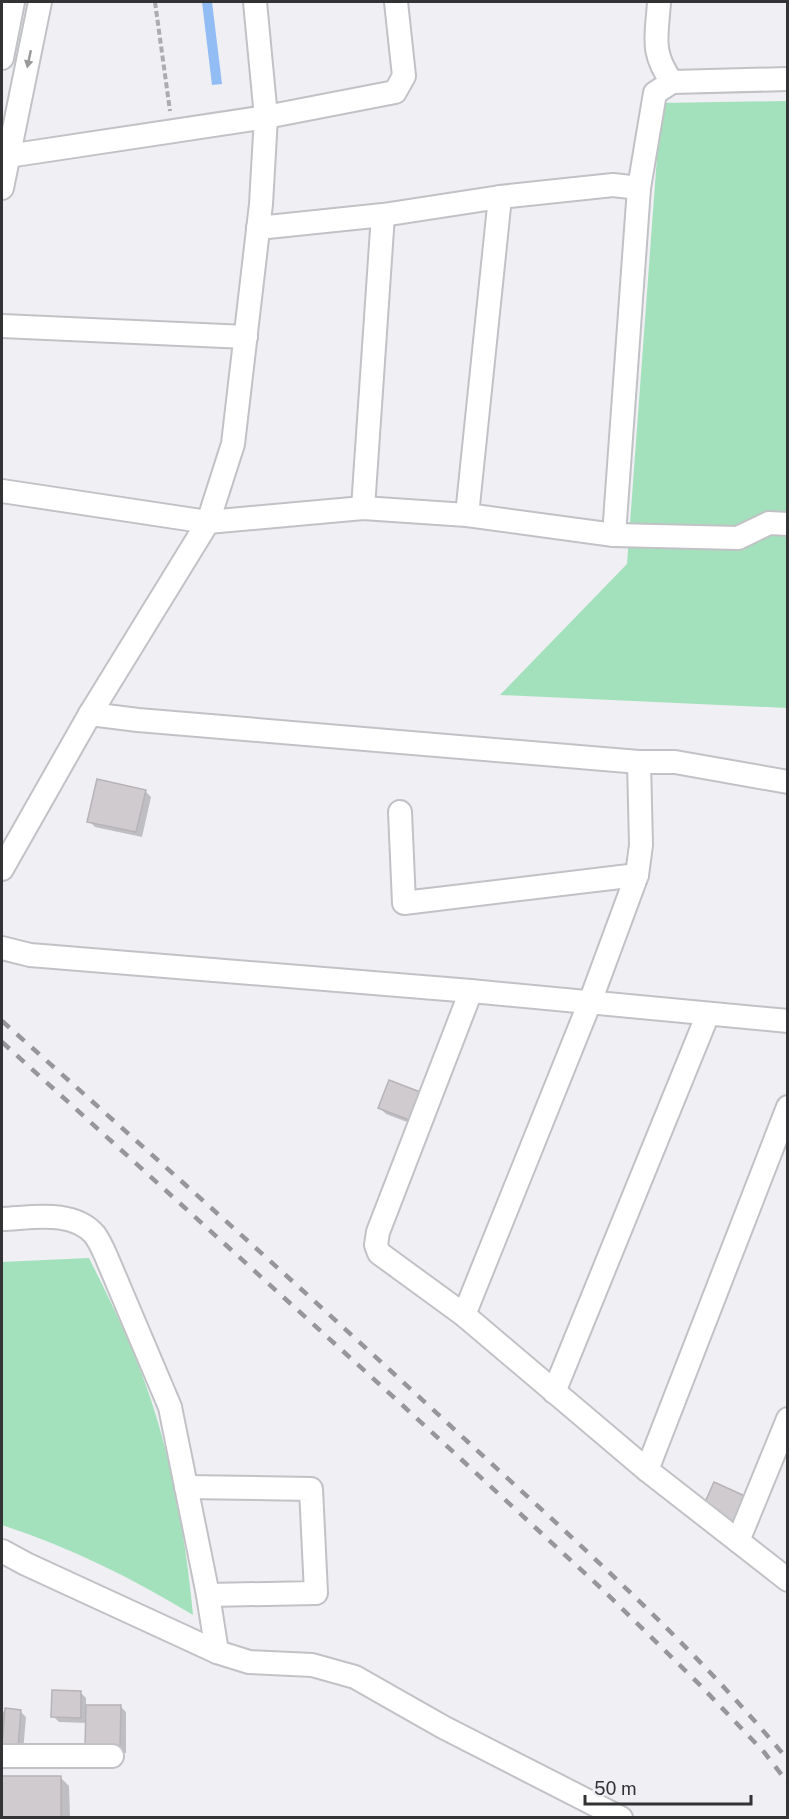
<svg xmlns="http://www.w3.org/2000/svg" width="789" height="1819" font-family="'Public Sans',sans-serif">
  <rect width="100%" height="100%" fill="#efeff4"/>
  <!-- green -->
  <g fill="#a2e1bb">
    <polygon points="787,101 787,708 500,695 627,564 661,103"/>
    <path d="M89 1258C112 1304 135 1351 151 1400 174 1470 186 1542 193 1615 132 1578 70 1547 2 1525V1262Z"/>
  </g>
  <!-- water -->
  <polygon fill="#91bcf4" points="202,2 212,2 222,84 212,85"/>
  <!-- shadow -->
  <g fill="#0003">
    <polygon points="145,791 151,797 142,837 95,827 89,821"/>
    <polygon points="390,1082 423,1128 386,1114 380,1108"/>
    <polygon points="80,1692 86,1698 86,1706 120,1706 126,1712 126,1753 93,1752 87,1723 59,1722 53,1716"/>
    <polygon points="2,1710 6,1714 20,1711 26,1717 23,1752 2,1749"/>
    <polygon points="60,1777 69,1786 70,1818 2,1818"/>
  </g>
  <!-- building -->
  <g fill="#cfcbcf" stroke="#b7b3b6" stroke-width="1.5">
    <polygon points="97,779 146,790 136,832 87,822"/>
    <polygon points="389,1080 428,1095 417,1123 378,1108"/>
    <polygon points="714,1482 747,1497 733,1532 701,1511"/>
    <polygon points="52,1690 81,1691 81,1718 51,1717"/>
    <polygon points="86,1705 121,1705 120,1747 85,1747"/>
    <polygon points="5,1708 21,1710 18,1747 2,1745"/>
    <rect x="2" y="1776" width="59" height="42"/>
  </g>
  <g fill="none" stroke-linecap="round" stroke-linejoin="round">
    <!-- minor casing -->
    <g stroke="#c1c2c6" stroke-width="26">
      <g id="minor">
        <polyline points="2,58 13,2"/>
        <polyline points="672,82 788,79"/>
        <polyline points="8,156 266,117 395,92 404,76 396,2"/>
        <polyline points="2,188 40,2"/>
        <polyline points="258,228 383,215 500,197 613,185 639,188"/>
        <polyline points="2,326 246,337"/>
        <polyline points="2,491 208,522 363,508 467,515 614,535 738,538 769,523 788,524"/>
        <polyline points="363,508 383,215"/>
        <polyline points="467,515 500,197"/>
        <path d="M614 535 639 188 655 93 672 82C650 52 657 36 659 2"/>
        <polyline points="90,714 138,720 639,762 675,762 788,782"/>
        <polyline points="400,812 404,903 637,875"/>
        <polyline points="2,869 90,714 208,522 233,444 261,204 266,117 255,2"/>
        <polyline points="2,948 30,955 471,991 788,1021"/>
        <polyline points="471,991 378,1232 376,1245 379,1253 464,1315 647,1470 788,1580"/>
        <path d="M2 1219C31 1218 73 1209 95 1235 99 1241 103 1249 106 1256L170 1407 208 1595 217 1652"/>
        <polyline points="464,1315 590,1002 637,875 641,845 639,762"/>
        <polyline points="554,1392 708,1014"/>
        <polyline points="647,1470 788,1107"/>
        <polyline points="186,1487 311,1489 316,1593 208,1595"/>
        <polyline points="738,1541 788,1419"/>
        <polyline points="2,1551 26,1564 217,1652 249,1662 312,1665 355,1677 443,1727 621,1818"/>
        <polyline points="2,1756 112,1756"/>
      </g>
    </g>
    <!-- path -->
    <polyline stroke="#acacb0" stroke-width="4" stroke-dasharray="6 3" stroke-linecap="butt" points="155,2 170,111"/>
    <!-- minor -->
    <use href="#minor" stroke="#fff" stroke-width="22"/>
    <!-- rail -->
    <g stroke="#97979b" stroke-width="4.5" stroke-dasharray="10 10" stroke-linecap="butt">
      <path d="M2 1021C158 1160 315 1300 469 1443 579 1544 692 1644 788 1760"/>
      <polyline points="2,1042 399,1402 603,1590 701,1686 764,1752 788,1783"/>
    </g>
  </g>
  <!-- one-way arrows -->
  <defs><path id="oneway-solid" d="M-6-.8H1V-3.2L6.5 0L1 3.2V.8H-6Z" transform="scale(1.5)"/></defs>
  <use fill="#99999a" href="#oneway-solid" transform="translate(29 59) rotate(102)"/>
  <!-- border -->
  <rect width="789" height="1819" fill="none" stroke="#333335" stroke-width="6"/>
  <!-- scale -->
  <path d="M585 1795v9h166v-9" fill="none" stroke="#333335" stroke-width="3"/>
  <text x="594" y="1795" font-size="18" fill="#333335" stroke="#efeff4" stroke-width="4.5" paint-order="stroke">50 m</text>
</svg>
